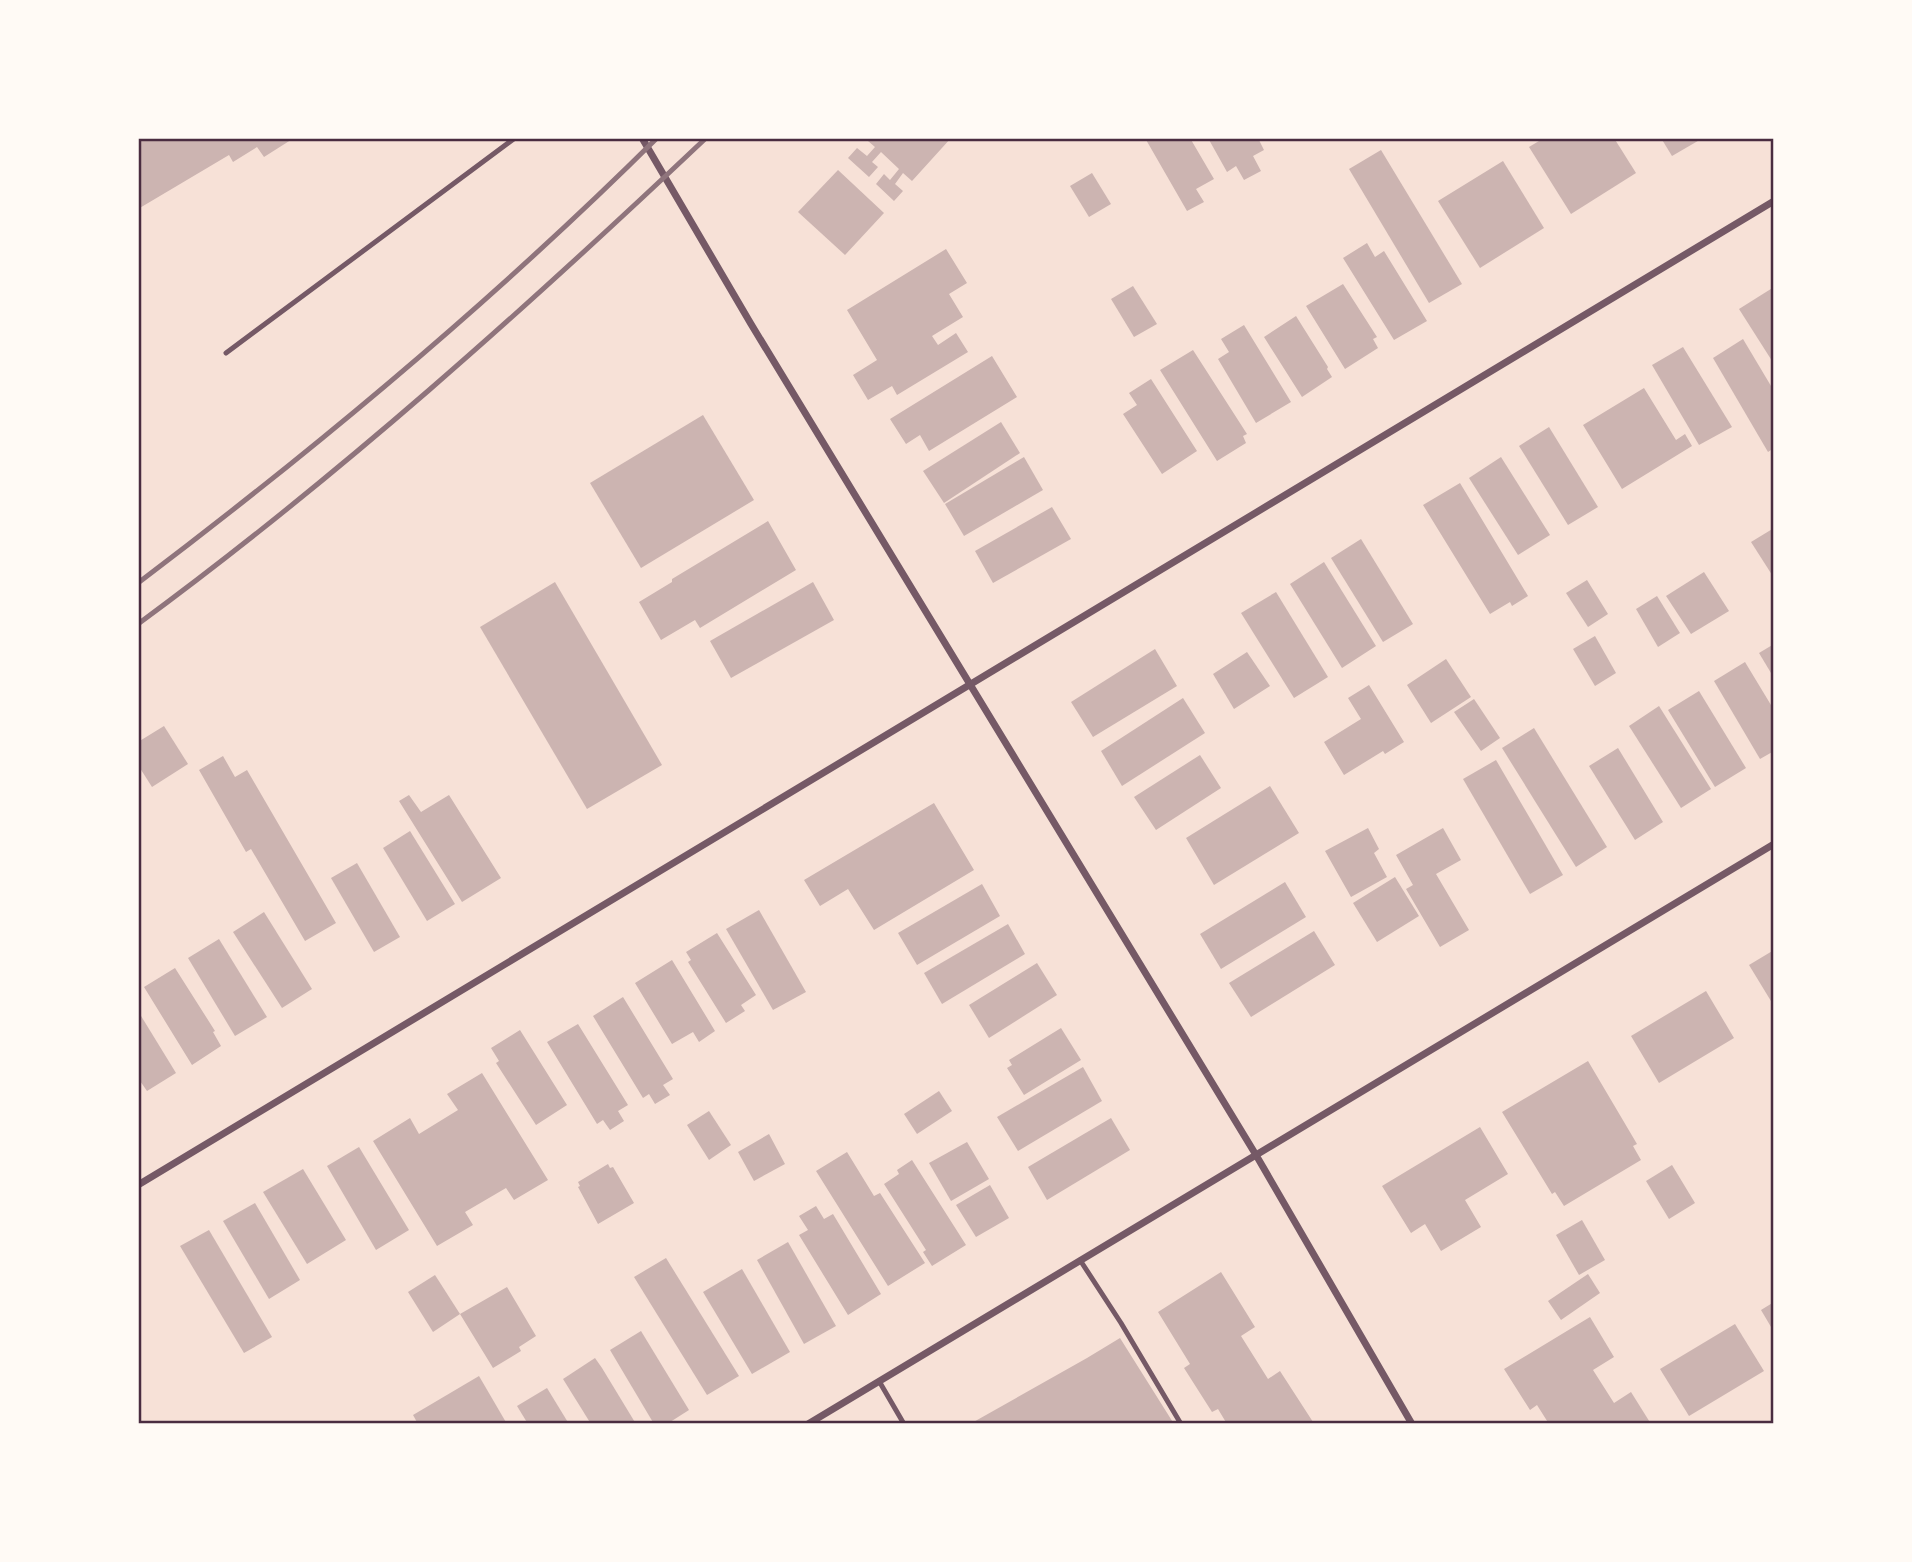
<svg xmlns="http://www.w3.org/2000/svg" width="1912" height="1562" font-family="'DejaVu Sans',sans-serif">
  <rect width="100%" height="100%" fill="#f7e1d7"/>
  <!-- building -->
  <g fill="#ccb4b1">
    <polygon points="138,138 294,138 264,157 257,147 233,162 229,155 138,209"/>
    <polygon points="870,138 951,138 912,181 903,173 895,184 903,191 894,201 876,184 884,174 890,180 899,169 881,152 872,162 878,167 869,177 848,158 857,148 867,156 875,147 868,141"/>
    <polygon points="1145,138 1190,138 1214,179 1196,189 1204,202 1187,211"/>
    <polygon points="1208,138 1258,138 1264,150 1253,156 1261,171 1244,180 1236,166 1227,172"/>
    <polygon points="1544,138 1614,138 1636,173 1571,214 1529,147"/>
    <polygon points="1661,138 1703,138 1672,156"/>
    <polygon points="1381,150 1462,284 1429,303 1349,169"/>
    <polygon points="1503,161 1544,228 1480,268 1438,201"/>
    <polygon points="838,170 884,213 845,255 798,212"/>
    <polygon points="1092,173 1111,204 1089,217 1070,186"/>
    <polygon points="1367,243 1375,257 1384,251 1427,321 1394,340 1343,258"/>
    <polygon points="946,249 967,283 949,294 963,317 932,336 938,345 956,333 968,352 897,395 892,386 868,400 853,375 877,360 847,310"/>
    <polygon points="1343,284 1377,337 1373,339 1378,348 1345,369 1306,306"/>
    <polygon points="1133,286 1157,324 1134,337 1111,299"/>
    <polygon points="1774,287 1774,364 1739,309"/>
    <polygon points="1296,316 1328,367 1327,369 1332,377 1302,397 1264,337"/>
    <polygon points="1244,325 1291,402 1256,423 1218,359 1229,352 1221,339"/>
    <polygon points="1743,339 1774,391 1774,448 1768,452 1713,358"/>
    <polygon points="1683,347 1732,427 1699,445 1652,365"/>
    <polygon points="1193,350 1247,434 1243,436 1246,443 1217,461 1160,370"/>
    <polygon points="992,356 1017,397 929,451 920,435 906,444 890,419"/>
    <polygon points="1151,379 1197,451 1162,474 1123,414 1137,405 1129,393"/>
    <polygon points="1644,388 1676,440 1685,434 1692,446 1622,489 1583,425"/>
    <polygon points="703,415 754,500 641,568 590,483"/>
    <polygon points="1001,422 1020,453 944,503 923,471"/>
    <polygon points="1549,427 1598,507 1568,525 1519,446"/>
    <polygon points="1024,457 1043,490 964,536 945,504"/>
    <polygon points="1501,457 1550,535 1518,555 1469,478"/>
    <polygon points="1460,483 1528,596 1512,606 1510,602 1490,614 1423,505"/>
    <polygon points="1052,507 1071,539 993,583 975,551"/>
    <polygon points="768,521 796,570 700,628 695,620 661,640 639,602 672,582 672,579"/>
    <polygon points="1774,528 1774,578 1751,542"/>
    <polygon points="1361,539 1413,624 1383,642 1331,558"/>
    <polygon points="1324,562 1376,646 1342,668 1290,584"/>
    <polygon points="1704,572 1729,611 1691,634 1666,596"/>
    <polygon points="1587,580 1608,614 1588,627 1566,593"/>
    <polygon points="555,582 662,765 587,809 480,627"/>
    <polygon points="813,582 834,620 731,678 710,641"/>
    <polygon points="1276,592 1328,677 1294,698 1241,613"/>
    <polygon points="1657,596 1680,633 1658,647 1636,609"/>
    <polygon points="1595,636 1616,673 1595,686 1573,649"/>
    <polygon points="1774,644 1774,678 1759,653"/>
    <polygon points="1155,649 1177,686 1093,737 1071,702"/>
    <polygon points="1247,652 1270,686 1234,709 1213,674"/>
    <polygon points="1446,659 1471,697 1431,723 1407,685"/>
    <polygon points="1745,662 1774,710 1774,751 1760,759 1714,681"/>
    <polygon points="1369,685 1404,742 1385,754 1383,751 1344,775 1324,742 1361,719 1348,698"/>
    <polygon points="1699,691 1746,768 1715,787 1668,710"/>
    <polygon points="1183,698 1205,733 1122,786 1101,751"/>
    <polygon points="1474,699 1500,738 1481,751 1454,712"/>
    <polygon points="1659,706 1711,789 1681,808 1629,726"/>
    <polygon points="164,726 188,764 152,787 138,765 138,742"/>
    <polygon points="1534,728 1607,847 1576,867 1502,748"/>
    <polygon points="1618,748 1663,822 1635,840 1589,766"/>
    <polygon points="1200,755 1221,788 1156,830 1134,797"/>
    <polygon points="223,756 235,777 247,770 336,923 305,941 251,849 246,852 199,770"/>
    <polygon points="1496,760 1563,875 1530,894 1463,779"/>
    <polygon points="1270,786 1299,833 1214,885 1186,838"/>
    <polygon points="409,795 421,812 449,795 501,878 462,902 399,801"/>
    <polygon points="934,803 974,870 874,930 848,889 820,906 804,880"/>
    <polygon points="1368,828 1379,849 1374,853 1387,877 1351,897 1325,851"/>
    <polygon points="1443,828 1461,860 1436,874 1469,930 1440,947 1406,889 1413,885 1396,855"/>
    <polygon points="410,831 455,904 427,921 383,848"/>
    <polygon points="357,863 400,937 374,952 331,878"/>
    <polygon points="1395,877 1419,916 1377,942 1353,903"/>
    <polygon points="1285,882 1306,917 1221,969 1200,934"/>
    <polygon points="982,884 1000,916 917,965 898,933"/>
    <polygon points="759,910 806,992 773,1010 726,929"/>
    <polygon points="264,912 312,989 282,1008 233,932"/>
    <polygon points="1008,924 1025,954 942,1004 924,973"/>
    <polygon points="1314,931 1335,965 1251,1017 1229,983"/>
    <polygon points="717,933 756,995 741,1005 745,1011 726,1023 688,962 691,960 686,952"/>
    <polygon points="219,939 267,1017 235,1036 188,958"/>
    <polygon points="1774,950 1774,1006 1749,965"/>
    <polygon points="672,960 715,1031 699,1042 693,1032 672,1044 635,983"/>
    <polygon points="1037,963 1057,995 989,1038 969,1005"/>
    <polygon points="175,968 215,1031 213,1032 221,1046 192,1065 144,987"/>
    <polygon points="1706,991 1734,1038 1659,1083 1631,1036"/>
    <polygon points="623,997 673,1079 663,1085 670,1095 655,1104 649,1094 643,1098 593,1016"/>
    <polygon points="138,1011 176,1073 147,1091 138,1078"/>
    <polygon points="578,1024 628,1105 618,1111 624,1121 610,1130 603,1120 597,1124 547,1042"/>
    <polygon points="1061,1028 1081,1060 1024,1095 1007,1068 1012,1065 1009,1060"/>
    <polygon points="520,1030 567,1105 536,1125 496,1063 499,1061 491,1048"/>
    <polygon points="1588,1061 1637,1144 1633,1146 1641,1160 1564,1206 1555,1192 1552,1194 1502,1112"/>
    <polygon points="1083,1067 1102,1101 1018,1151 997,1117"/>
    <polygon points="482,1073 548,1180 514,1200 506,1188 465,1212 473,1225 437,1246 373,1141 410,1118 419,1134 458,1110 447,1094"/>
    <polygon points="939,1091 952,1111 917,1134 904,1114"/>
    <polygon points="709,1111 731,1145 709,1160 687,1125"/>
    <polygon points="1111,1118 1130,1150 1047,1200 1028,1167"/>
    <polygon points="1480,1127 1508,1174 1465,1200 1481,1227 1441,1251 1425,1224 1411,1233 1382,1186"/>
    <polygon points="769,1134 785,1164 754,1181 738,1152"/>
    <polygon points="967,1142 989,1179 951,1201 929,1163"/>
    <polygon points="359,1147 409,1230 376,1250 327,1166"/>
    <polygon points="847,1152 874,1196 880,1193 925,1263 888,1286 816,1171"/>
    <polygon points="912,1160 966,1245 932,1266 923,1252 926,1250 884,1184 899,1174 897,1170"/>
    <polygon points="608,1164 610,1168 613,1167 634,1203 598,1224 578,1187 580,1186 578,1182"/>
    <polygon points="1672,1165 1695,1203 1669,1219 1646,1181"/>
    <polygon points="303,1169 346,1240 307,1264 263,1192"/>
    <polygon points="990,1185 1009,1218 976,1237 956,1205"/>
    <polygon points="255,1203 300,1280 269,1299 223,1221"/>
    <polygon points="816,1206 824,1219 833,1214 881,1294 848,1315 799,1235 808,1230 799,1216"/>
    <polygon points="1582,1220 1605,1260 1579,1275 1556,1235"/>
    <polygon points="209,1230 272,1337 244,1353 180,1246"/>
    <polygon points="788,1242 836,1326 804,1344 757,1260"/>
    <polygon points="666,1258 739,1376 707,1395 634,1277"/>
    <polygon points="742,1269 790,1352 752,1374 703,1292"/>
    <polygon points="1221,1272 1255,1327 1241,1336 1268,1379 1280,1371 1313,1422 1310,1424 1227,1424 1218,1409 1212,1412 1184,1368 1190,1364 1158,1312"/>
    <polygon points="1588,1274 1600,1293 1561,1320 1548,1301"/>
    <polygon points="435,1275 460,1314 433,1332 408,1292"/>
    <polygon points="507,1287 536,1336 519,1347 521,1351 493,1368 460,1314"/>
    <polygon points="1774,1302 1774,1332 1761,1310"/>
    <polygon points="1590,1317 1614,1357 1593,1370 1614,1403 1631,1392 1651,1424 1549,1424 1537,1405 1530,1410 1504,1369"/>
    <polygon points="1735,1324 1764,1371 1689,1416 1660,1369"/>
    <polygon points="641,1331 689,1410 667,1424 654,1424 610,1350"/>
    <polygon points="1120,1338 1174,1424 970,1424 1087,1358"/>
    <polygon points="595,1358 602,1368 636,1424 591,1424 563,1379"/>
    <polygon points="479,1376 507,1424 418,1424 413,1415"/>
    <polygon points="547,1388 569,1424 528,1424 517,1406"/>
  </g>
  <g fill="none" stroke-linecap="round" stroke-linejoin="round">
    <!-- service -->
    <g stroke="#755966" stroke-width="5">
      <polyline points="226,353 515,138"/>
      <polyline points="1080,1260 1121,1323 1181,1424"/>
      <polyline points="879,1381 904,1424"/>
    </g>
    <!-- minor -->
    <g stroke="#755966" stroke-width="7">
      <polyline points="642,138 751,324 1256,1155 1412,1424"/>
      <polyline points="138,1185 1774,201"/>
      <polyline points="808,1424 1774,844"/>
    </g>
    <!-- rail -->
    <g stroke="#8f747c" stroke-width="5">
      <path d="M138 583C319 446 495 299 657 138"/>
      <path d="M138 624C338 477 525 309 706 138"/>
    </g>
  </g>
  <!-- border -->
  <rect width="1912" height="1562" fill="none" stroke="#fffaf5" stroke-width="280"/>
  <rect x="140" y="140" width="1632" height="1282" fill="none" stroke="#4a2c40" stroke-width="2.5"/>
</svg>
